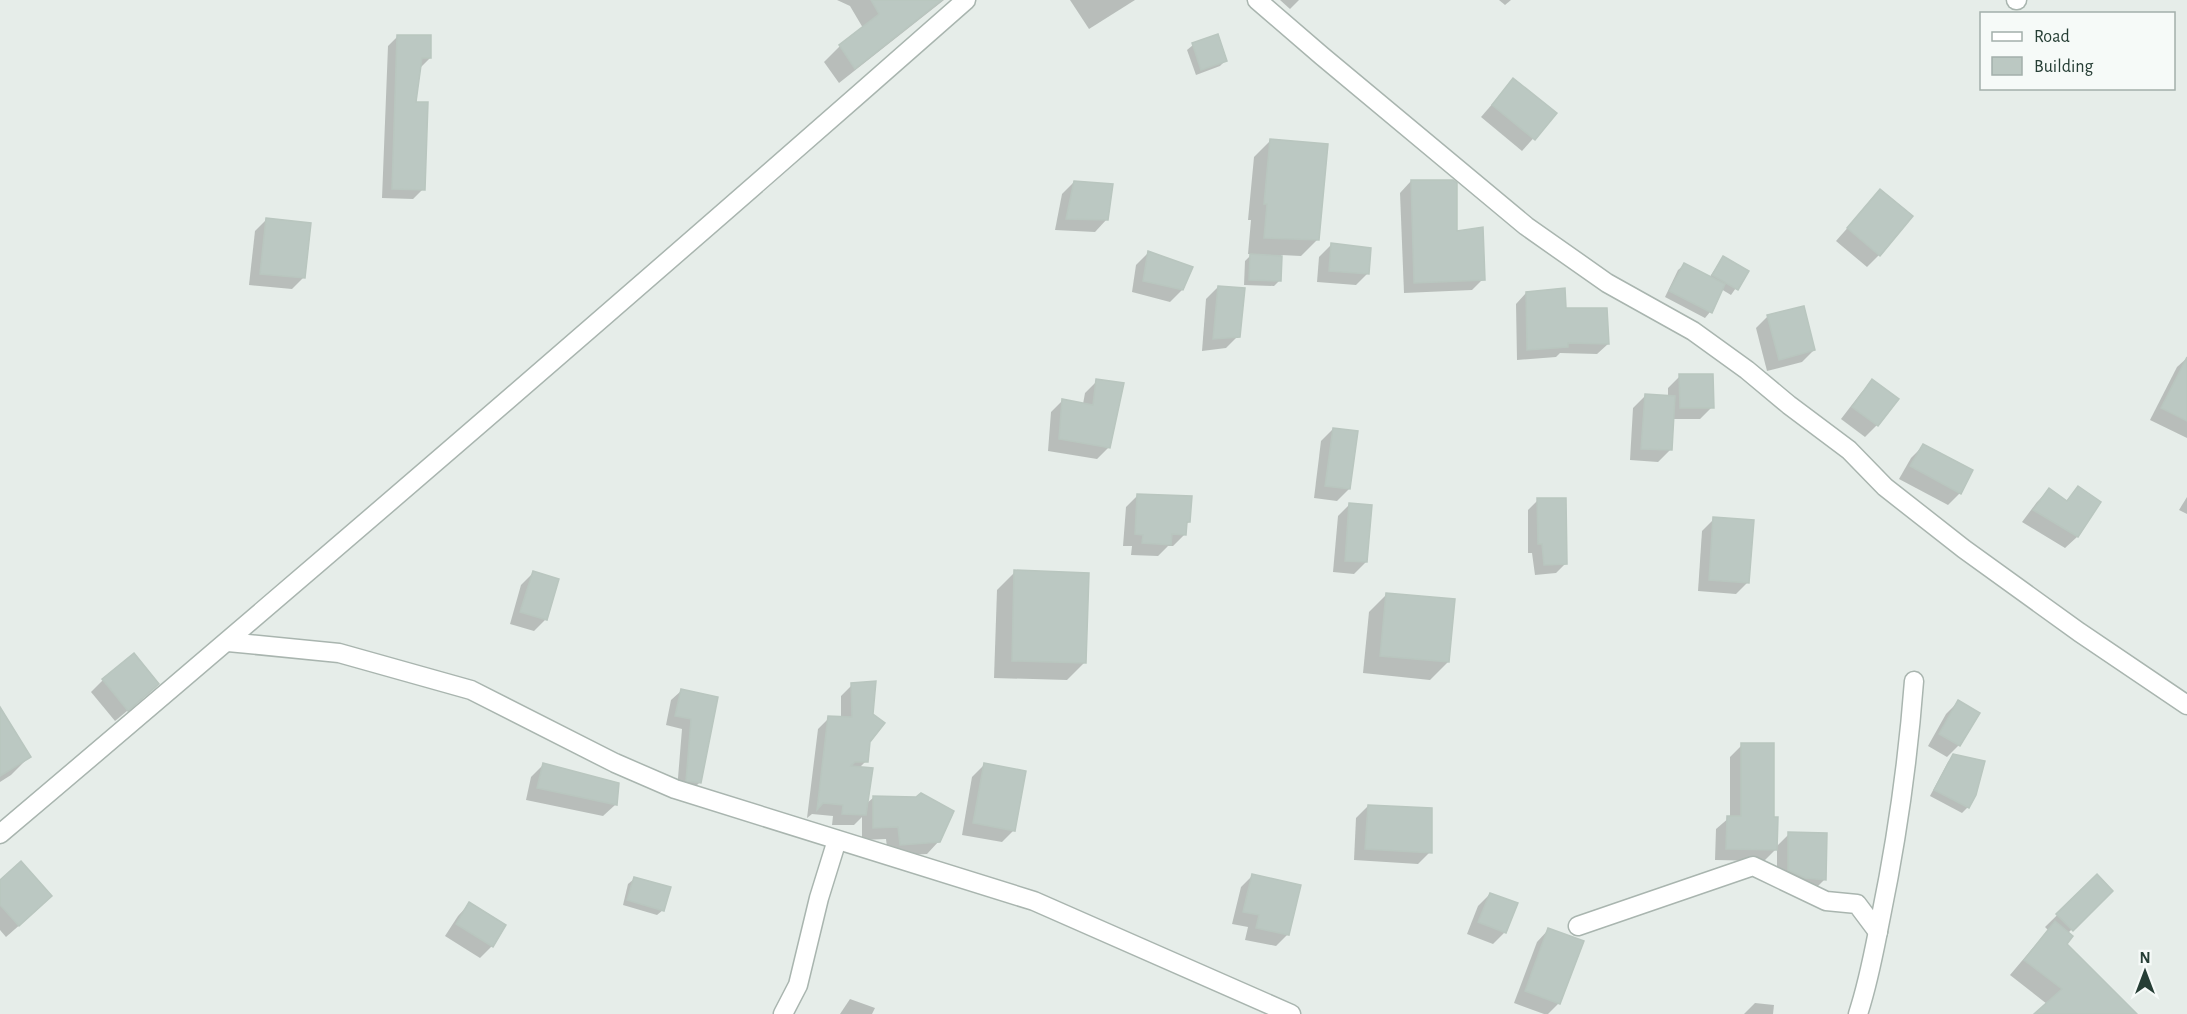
<svg xmlns="http://www.w3.org/2000/svg" width="2187" height="1014" font-family="'Alegreya Sans',sans-serif">
  <rect width="100%" height="100%" fill="#e6ede9"/>
  <!-- shadow -->
  <g fill="#0003">
    <polygon points="837,0 944,0 839,83 824,62 840,46 863,28 850,6"/>
    <polygon points="1070,0 1135,0 1089,29"/>
    <polygon points="1280,0 1299,0 1290,9"/>
    <polygon points="1499,0 1511,0 1505,5"/>
    <polygon points="398,36 430,58 420,68 415,103 423,189 413,199 382,198 388,46"/>
    <polygon points="1193,45 1225,61 1220,66 1196,75 1187,50"/>
    <polygon points="1513,80 1555,114 1522,151 1481,117"/>
    <polygon points="1271,140 1318,239 1301,256 1281,255 1280,280 1274,286 1244,285 1245,261 1252,254 1248,254 1251,220 1248,220 1254,157"/>
    <polygon points="1411,181 1455,232 1483,279 1472,290 1404,293 1400,193"/>
    <polygon points="1074,182 1107,219 1095,232 1055,230 1062,194"/>
    <polygon points="1880,191 1879,255 1867,267 1836,241"/>
    <polygon points="267,219 304,277 292,289 249,285 255,231"/>
    <polygon points="1331,245 1368,273 1356,285 1317,282 1319,257"/>
    <polygon points="1148,253 1182,290 1170,302 1132,292 1136,265"/>
    <polygon points="1723,258 1747,272 1731,295 1721,289 1710,312 1705,318 1665,297 1678,270 1684,265 1709,278"/>
    <polygon points="1218,287 1238,336 1226,348 1202,351 1206,299"/>
    <polygon points="1526,293 1565,309 1608,344 1597,354 1560,353 1556,357 1517,360 1516,304"/>
    <polygon points="1768,316 1814,350 1802,362 1767,371 1756,328"/>
    <polygon points="2187,358 2187,438 2150,420 2177,367"/>
    <polygon points="1680,376 1712,407 1700,419 1672,419 1670,450 1658,462 1630,460 1633,408 1645,396 1668,397 1668,388"/>
    <polygon points="1097,381 1109,447 1097,459 1048,451 1051,412 1063,400 1083,404 1085,393"/>
    <polygon points="1873,381 1877,425 1865,437 1841,419 1861,393"/>
    <polygon points="1333,429 1349,489 1337,501 1314,498 1321,441"/>
    <polygon points="1923,446 1960,493 1948,505 1899,479 1911,458"/>
    <polygon points="2079,488 2099,503 2077,537 2065,548 2022,522 2037,502 2049,490 2065,502"/>
    <polygon points="1138,495 1189,522 1186,524 1185,534 1173,546 1168,546 1158,556 1131,555 1132,546 1123,546 1126,507"/>
    <polygon points="2187,497 2187,514 2179,510"/>
    <polygon points="1538,500 1566,563 1556,573 1535,575 1532,553 1528,553 1528,510"/>
    <polygon points="1350,504 1366,562 1354,574 1333,572 1338,516"/>
    <polygon points="1714,519 1748,582 1736,594 1698,591 1702,531"/>
    <polygon points="1015,572 1085,662 1067,680 994,678 997,590"/>
    <polygon points="533,573 546,619 534,631 510,624 521,585"/>
    <polygon points="1387,594 1448,662 1430,680 1363,673 1369,612"/>
    <polygon points="103,680 145,696 115,721 91,692"/>
    <polygon points="852,685 868,742 866,761 859,768 866,804 874,797 939,841 927,854 888,856 886,839 862,840 862,817 854,825 832,825 833,816 812,814 807,818 818,729 829,718 841,718 841,696"/>
    <polygon points="681,691 717,698 700,782 690,792 677,790 682,729 666,725 671,700"/>
    <polygon points="1958,702 1959,745 1947,757 1928,746 1946,714"/>
    <polygon points="0,710 29,757 11,775 0,782"/>
    <polygon points="1742,745 1773,818 1776,847 1789,834 1825,879 1813,891 1777,882 1777,848 1764,861 1715,860 1716,829 1730,817 1730,757"/>
    <polygon points="1954,756 1968,807 1962,813 1930,796 1948,762"/>
    <polygon points="543,765 615,805 603,816 526,800 531,777"/>
    <polygon points="984,765 1014,830 1002,842 962,835 972,777"/>
    <polygon points="1368,806 1430,852 1418,864 1354,860 1356,818"/>
    <polygon points="1253,875 1288,934 1276,946 1245,940 1248,927 1232,924 1241,887"/>
    <polygon points="2097,876 2111,891 2068,933 2065,944 2119,1014 2036,1014 2047,1004 2010,975 2048,930 2045,927"/>
    <polygon points="634,879 663,910 657,915 623,905 628,884"/>
    <polygon points="0,882 39,908 6,937 0,930"/>
    <polygon points="1490,894 1505,932 1493,944 1467,934 1478,906"/>
    <polygon points="469,904 492,946 480,958 445,936 458,916"/>
    <polygon points="1548,930 1559,1003 1548,1014 1544,1014 1514,1003 1537,942"/>
    <polygon points="850,999 875,1008 872,1014 840,1014"/>
    <polygon points="1755,1003 1774,1005 1773,1014 1744,1014"/>
  </g>
  <!-- building -->
  <g fill="#bbc8c2" stroke="#b9c6bf" stroke-width="1.5">
    <polygon points="871,0 942,0 855,69 839,45 879,14"/>
    <polygon points="1218,34 1227,61 1201,70 1192,43"/>
    <polygon points="397,35 431,35 431,58 422,58 416,102 428,102 425,190 392,189"/>
    <polygon points="1513,78 1557,113 1535,140 1492,105"/>
    <polygon points="1270,139 1328,144 1319,240 1264,238 1267,204 1264,204"/>
    <polygon points="1411,180 1453,180 1457,183 1457,231 1483,227 1485,280 1414,283"/>
    <polygon points="1074,181 1113,184 1108,220 1066,219"/>
    <polygon points="1880,189 1913,216 1880,256 1847,228"/>
    <polygon points="266,218 311,223 305,278 260,274"/>
    <polygon points="1331,243 1371,248 1369,274 1329,271"/>
    <polygon points="1148,251 1193,267 1183,290 1143,281"/>
    <polygon points="1250,254 1282,256 1281,281 1249,280"/>
    <polygon points="1723,256 1749,271 1738,290 1712,275"/>
    <polygon points="1684,263 1725,284 1712,313 1669,291"/>
    <polygon points="1218,286 1245,288 1240,337 1213,339"/>
    <polygon points="1565,288 1566,308 1607,308 1609,344 1568,343 1568,347 1527,350 1526,292"/>
    <polygon points="1804,306 1815,350 1779,360 1767,315"/>
    <polygon points="2187,357 2187,421 2161,408"/>
    <polygon points="1679,374 1713,374 1714,408 1680,408"/>
    <polygon points="1096,379 1124,383 1110,448 1059,439 1062,399 1093,405"/>
    <polygon points="1872,379 1899,399 1878,426 1852,407"/>
    <polygon points="1645,394 1675,396 1672,450 1641,449"/>
    <polygon points="1333,428 1358,431 1350,489 1325,486"/>
    <polygon points="1923,444 1973,470 1961,494 1910,466"/>
    <polygon points="2078,486 2101,502 2078,537 2033,510 2049,488 2067,501"/>
    <polygon points="1137,494 1192,496 1190,522 1187,522 1186,535 1172,534 1171,545 1142,543 1143,535 1135,534"/>
    <polygon points="1537,498 1566,498 1567,564 1544,565 1542,544 1538,544"/>
    <polygon points="1349,503 1372,505 1367,562 1345,561"/>
    <polygon points="1713,517 1754,520 1749,583 1709,580"/>
    <polygon points="1014,570 1089,573 1086,663 1012,661"/>
    <polygon points="533,571 559,579 547,620 520,612"/>
    <polygon points="1386,593 1455,599 1449,662 1380,656"/>
    <polygon points="134,653 159,684 128,711 102,679"/>
    <polygon points="876,681 873,714 885,723 870,742 868,762 855,762 851,766 873,768 866,815 842,814 843,805 823,803 817,810 828,716 852,717 851,683"/>
    <polygon points="681,689 718,697 701,783 686,781 691,719 675,716"/>
    <polygon points="1958,700 1980,713 1960,746 1939,734"/>
    <polygon points="0,707 31,757 0,776"/>
    <polygon points="1741,743 1774,743 1774,817 1778,817 1777,850 1726,849 1727,816 1741,816"/>
    <polygon points="1953,754 1985,761 1976,795 1969,808 1934,790"/>
    <polygon points="543,763 619,783 617,805 537,788"/>
    <polygon points="984,763 1026,771 1015,831 973,823"/>
    <polygon points="921,793 954,811 940,842 900,845 898,827 873,828 873,796 916,797"/>
    <polygon points="1368,805 1432,808 1432,853 1365,849"/>
    <polygon points="1788,832 1827,833 1826,880 1805,878 1788,870"/>
    <polygon points="21,861 52,896 19,926 0,905 0,880"/>
    <polygon points="1252,874 1301,885 1289,935 1256,928 1259,915 1243,912"/>
    <polygon points="2097,874 2113,891 2073,931 2056,914"/>
    <polygon points="634,877 671,887 664,911 627,900"/>
    <polygon points="1490,893 1518,903 1506,933 1478,922"/>
    <polygon points="469,902 506,925 493,947 456,924"/>
    <polygon points="2055,921 2073,936 2067,944 2137,1014 2034,1014 2062,989 2024,960"/>
    <polygon points="1548,928 1584,941 1560,1004 1525,991"/>
  </g>
  <g fill="none" stroke-linecap="round" stroke-linejoin="round">
    <!-- minor casing -->
    <g stroke="#a9b5af" stroke-width="21">
      <g id="minor">
        <polyline points="1257,0 1322,56 1526,226 1607,283 1693,331 1747,370 1789,405 1849,450 1885,487 1964,549 2079,632 2187,705"/>
        <polyline points="2016,0 2017,0"/>
        <polyline points="228,642 339,653 471,690 615,763 675,789 1034,901 1291,1014"/>
        <path d="M0 834C325 559 647 281 966 0"/>
        <polyline points="1578,926 1753,866 1826,901 1857,904 1878,932"/>
        <polyline points="783,1014 798,985 819,898 837,840"/>
        <path d="M1858 1014C1869 981 1874 951 1881 916 1897 838 1908 761 1914 681"/>
      </g>
    </g>
    <!-- minor -->
    <use href="#minor" stroke="#fff" stroke-width="18"/>
  </g>
  <!-- legend -->
  <rect x="1980" y="12" width="195" height="78" fill="#f6faf8" stroke="#a3afaa" stroke-width="1.5"/>
  <rect x="1992" y="32" width="30" height="9" fill="#ffffff" stroke="#a3afaa" stroke-width="1.5"/>
  <text x="2034" y="42" font-size="18" fill="#263e35">Road</text>
  <rect x="1992" y="57" width="30" height="18" fill="#bbc8c2" stroke="#a3afaa" stroke-width="1.5"/>
  <text x="2034" y="72" font-size="18" fill="#263e35">Building</text>
  <!-- north arrow -->
  <g transform="translate(2145 972)" stroke="#f6faf8" stroke-width="4.5" paint-order="stroke">
  <path d="M0-4.5L10 22L0 15L-10 22Z" fill="#263e35"/>
  <text y="-9" font-size="16" font-weight="bold" text-anchor="middle" fill="#263e35">N</text>
  </g>
</svg>
